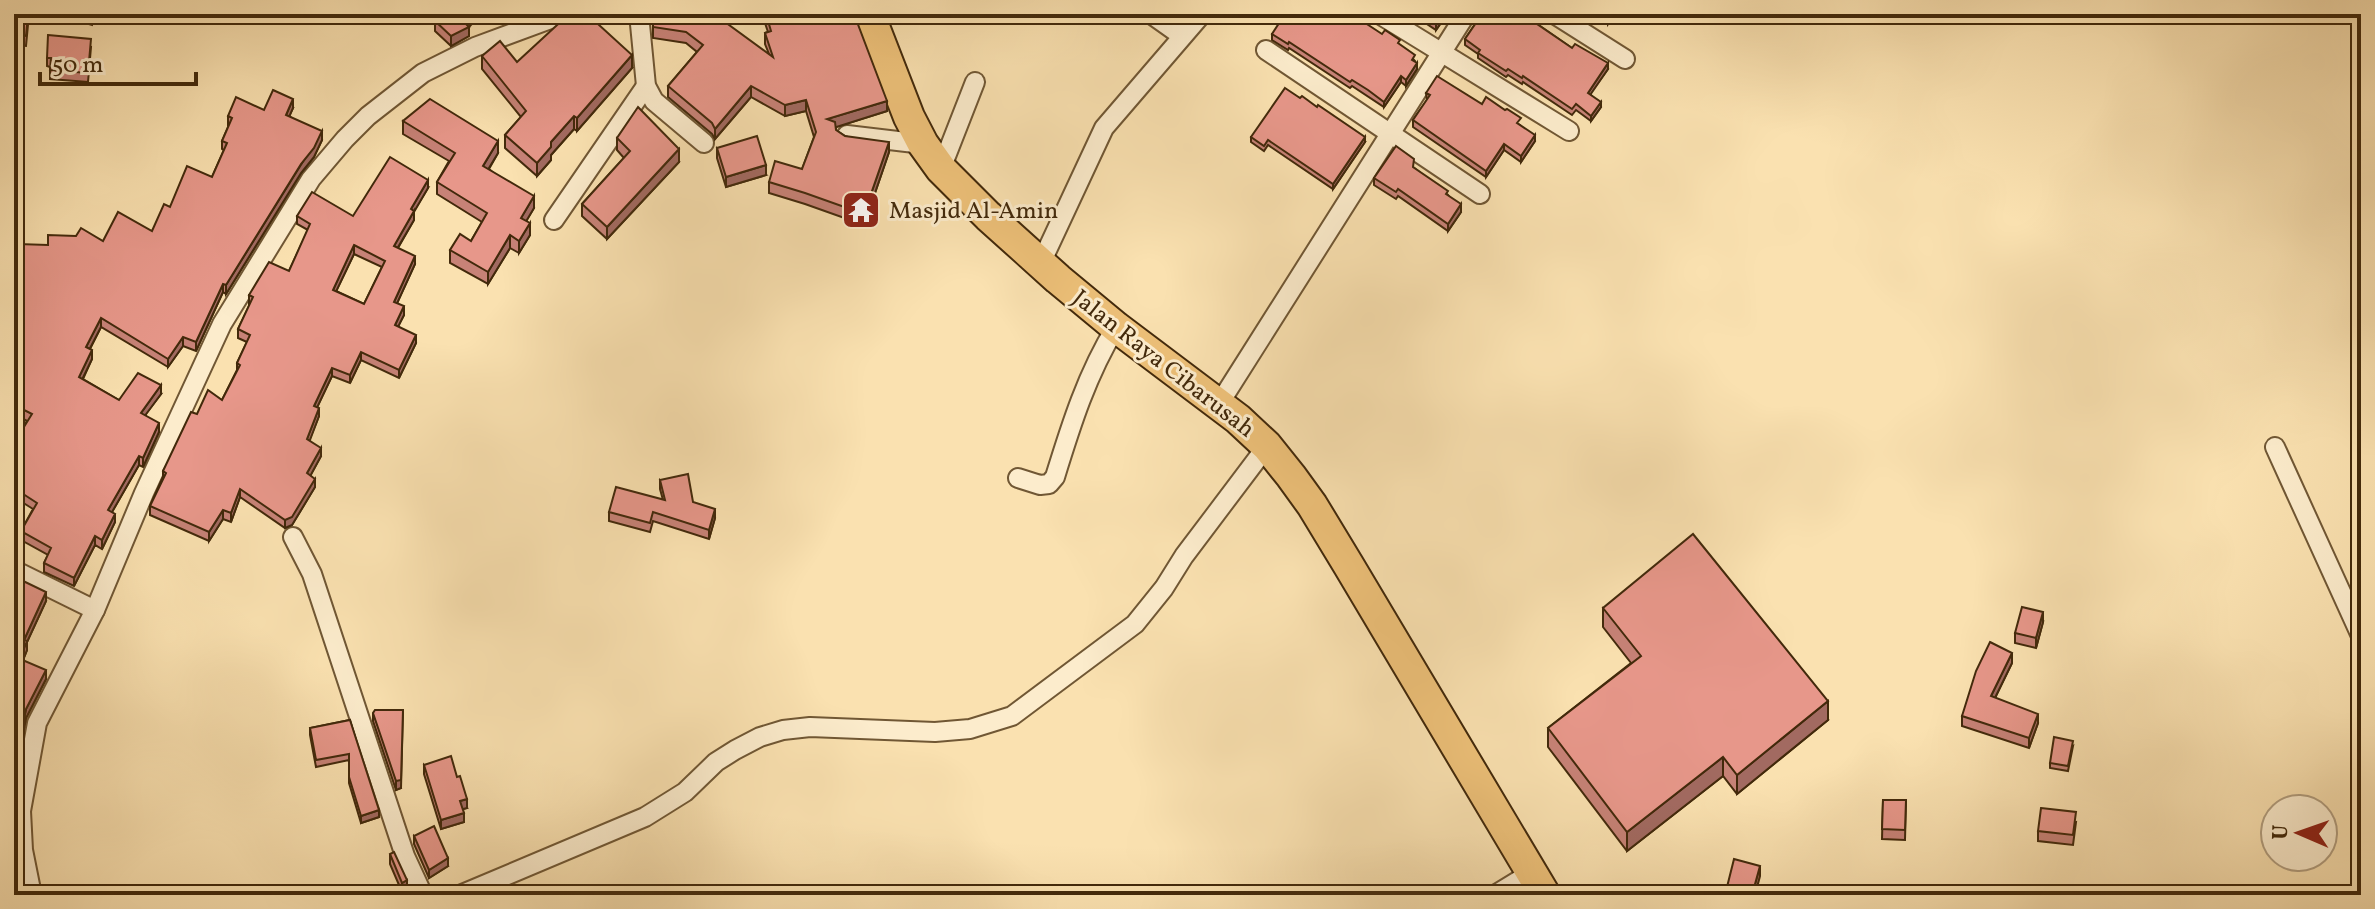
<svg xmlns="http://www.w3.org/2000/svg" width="2375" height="909" font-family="Vollkorn,serif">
  <rect width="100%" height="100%" fill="#fae1b0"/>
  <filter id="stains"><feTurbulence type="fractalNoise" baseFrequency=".0025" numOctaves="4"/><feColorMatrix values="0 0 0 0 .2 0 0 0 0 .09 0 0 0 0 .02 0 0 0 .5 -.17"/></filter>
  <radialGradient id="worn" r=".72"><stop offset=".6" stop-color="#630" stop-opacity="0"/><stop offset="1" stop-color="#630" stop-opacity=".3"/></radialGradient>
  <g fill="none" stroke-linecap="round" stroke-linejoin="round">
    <!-- street casing -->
    <g stroke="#705734" stroke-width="22">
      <g id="street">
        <polyline points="639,14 646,86 654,101 704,143"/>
        <polyline points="1151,14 1182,36"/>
        <polyline points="1379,14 1569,131"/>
        <polyline points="1554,14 1625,59"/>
        <polyline points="1266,50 1480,194"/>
        <polyline points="847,135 923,144"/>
        <polyline points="941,169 975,82"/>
        <polyline points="554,220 646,86"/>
        <polyline points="1041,263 1104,128 1202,14"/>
        <polyline points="1219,404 1466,14"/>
        <polyline points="2275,447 2361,636"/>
        <path d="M1018 478 1040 485 1049 484 1055 477C1071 425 1087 374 1116 327"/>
        <polyline points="293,537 312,574 405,856 423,895"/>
        <polyline points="14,570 95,610"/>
        <polyline points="32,895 23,850 21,811 37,723 95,610 144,493 222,324 311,179 345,139 368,116 423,73 475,47 564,14"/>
        <polyline points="460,895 645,817 685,792 716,762 735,750 760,737 783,730 810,727 935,732 970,729 1012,716 1135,624 1164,588 1184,556 1267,446"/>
        <polyline points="1495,895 1531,873"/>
      </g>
    </g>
    <!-- primary casing -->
    <g stroke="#42290b" stroke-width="34">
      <polyline id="primary" points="869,14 909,117 923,144 941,169 988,216 1058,279 1116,327 1238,419 1267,446 1291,476 1312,505 1349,566 1545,895"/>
    </g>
    <!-- street -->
    <use href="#street" stroke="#fceccc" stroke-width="18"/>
    <!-- primary -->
    <use href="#primary" stroke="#edc078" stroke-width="30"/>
  </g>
  <!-- wall -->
  <g fill="#c78277" stroke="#42290b" stroke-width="2" fill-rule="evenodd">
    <polygon points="14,14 29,14 26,46 14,45"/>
    <polygon points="54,14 111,14 109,20 93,15 92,25"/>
    <polygon points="653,14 769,54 765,44 765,33 768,32 762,14 854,14 887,111 836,127 836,130 845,136 889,152 864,225 805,204 769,193 769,182 802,169 814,137 806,111 785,116 751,97 715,139 712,134 668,97 668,86 697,52 686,43 653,38"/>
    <polygon points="1412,14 1447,14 1436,30"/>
    <polygon points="1476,14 1540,26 1572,48 1608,69 1590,94 1601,107 1591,121 1576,110 1572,115 1523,82 1522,84 1508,75 1506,77 1478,58 1478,54 1465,45 1465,39 1477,21"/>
    <polygon points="1592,14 1615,14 1608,24"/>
    <polygon points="435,21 469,27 469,36 451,46 435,31"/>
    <polygon points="1272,34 1382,34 1400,45 1415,61 1417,69 1406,86 1401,82 1384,107 1352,86 1350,88 1289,48 1288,50 1272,40"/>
    <polygon points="91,47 88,82 50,79 50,67 47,66 47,58"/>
    <polygon points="482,56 517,62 632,68 577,131 574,129 551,155 551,160 537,176 505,148 505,135 521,117 482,69"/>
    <polygon points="1426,93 1482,104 1520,125 1535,141 1521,162 1504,150 1486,177 1413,127 1413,120 1427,100"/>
    <polygon points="293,108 289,116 322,140 314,157 301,173 226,294 223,292 196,351 183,346 168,367 101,327 90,349 92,359 83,379 119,400 161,394 145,415 159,432 143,467 139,465 112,512 115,522 102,549 95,545 74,586 44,572 44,563 48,555 21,540 21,531 33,509 14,497 14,443 27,421 14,414 14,261 48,245 103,241 152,231 170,207 212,177 224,150 222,149 222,141 229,125 228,125 228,116 264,110"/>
    <polygon points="403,121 498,153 489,169 534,208 526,221 530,235 519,253 510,248 488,284 450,263 450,250 471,241 482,222 437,194 437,182 449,161 403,134"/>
    <polygon points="1251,137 1365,142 1333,189 1268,145 1264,151 1251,142"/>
    <polygon points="617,138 679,162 607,239 582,216 582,204 624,158 617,150"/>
    <polygon points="717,148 766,175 726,187 717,158"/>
    <polygon points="1413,167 1448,195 1461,212 1448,231 1398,196 1396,199 1374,185 1374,178"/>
    <path d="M428 188 414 211V220L398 248 415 264 397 303 404 315 398 326 416 343 399 378 361 360 350 383 332 376 317 407 319 416 309 441 321 456 310 476 315 487 292 525 285 528 240 497 231 522 223 519 209 541 150 515V506L163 477V471L197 414 222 400 237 370V363L247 342 238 338V329L250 304H249V295L289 271 308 230 297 224V216H353ZM354 254 382 267 364 304 336 291Z"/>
    <polygon points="660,480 715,518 709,539 653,521 650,532 609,521 609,512 663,500 660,489"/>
    <polygon points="14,592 46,601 27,642 27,650 23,660 46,679 26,718 23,733 14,729"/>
    <polygon points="1603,608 1828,720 1737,794 1723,776 1627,851 1548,747 1548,728 1631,663 1603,627"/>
    <polygon points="2043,622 2036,648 2015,643 2015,633"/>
    <polygon points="2012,663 1995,698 2038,723 2029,748 1962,726 1962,716"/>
    <polygon points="373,713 401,788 396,790 373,721"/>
    <polygon points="350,720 379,817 361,823 349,783 349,760 316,767 310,735 310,728"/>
    <polygon points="2073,746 2068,771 2050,768 2050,763"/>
    <polygon points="424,765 467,808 463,809 464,822 441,829 424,774"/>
    <polygon points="1883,800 1906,800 1905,840 1882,839"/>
    <polygon points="2076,822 2073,845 2038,841 2038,831"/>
    <polygon points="414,836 448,866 429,878 414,844"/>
    <polygon points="390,854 407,890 402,892 390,864"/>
  </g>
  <!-- shaded-wall -->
  <g fill="#a26a61" stroke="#42290b" stroke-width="2">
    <polygon points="472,14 481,14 469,27 469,36 451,46 451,36"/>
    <polygon points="1443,14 1447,14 1436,30 1436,24"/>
    <polygon points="1611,14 1615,14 1608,24 1608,19"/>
    <polygon points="632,55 632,68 577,131 577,118"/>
    <polygon points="1417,63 1417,69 1406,86 1406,80"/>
    <polygon points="1608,63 1608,69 1588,98 1588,93"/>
    <polygon points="1401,76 1401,82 1384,107 1384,102"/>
    <polygon points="751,86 751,97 715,139 715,129"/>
    <polygon points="293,99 293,108 286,124 286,115"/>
    <polygon points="806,100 806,111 785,116 785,105"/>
    <polygon points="887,101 887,111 827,130 827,119"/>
    <polygon points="1601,102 1601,107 1591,121 1591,116"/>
    <polygon points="574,116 574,129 551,155 551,160 537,176 537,163 551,142"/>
    <polygon points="322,131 322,140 314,157 301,173 226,294 226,285"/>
    <polygon points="1535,135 1535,141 1521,162 1521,156"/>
    <polygon points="1365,137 1365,142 1333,189 1333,184"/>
    <polygon points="498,141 498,153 483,178 483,166"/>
    <polygon points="889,142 889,152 864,225 864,214"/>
    <polygon points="1504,144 1504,150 1486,177 1486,171"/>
    <polygon points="679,149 679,162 607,239 607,227"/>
    <polygon points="766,165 766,175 726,187 726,177"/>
    <polygon points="428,180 428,188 411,217 411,209"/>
    <polygon points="534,196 534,208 521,230 521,218"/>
    <polygon points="1461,204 1461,212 1448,231 1448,224"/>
    <polygon points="414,211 414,220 394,254 394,246"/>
    <polygon points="530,223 530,235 519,253 519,241"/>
    <polygon points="510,235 510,248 488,284 488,272"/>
    <polygon points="354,245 354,254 333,298 333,290"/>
    <polygon points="415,256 415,264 394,310 394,302"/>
    <polygon points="223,284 223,292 196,351 196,342"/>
    <polygon points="404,306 404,315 395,333 395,325"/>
    <polygon points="101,318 101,327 86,356 86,347"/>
    <polygon points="416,335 416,343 399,378 399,370"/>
    <polygon points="183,337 183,346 168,367 168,359"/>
    <polygon points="92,350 92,359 79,386 79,377"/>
    <polygon points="361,352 361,360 350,383 350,375"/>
    <polygon points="332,368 332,376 314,414 314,406"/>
    <polygon points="161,385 161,394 141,421 141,413"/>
    <polygon points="319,408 319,416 307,448 307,439"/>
    <polygon points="159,423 159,432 143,467 143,458"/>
    <polygon points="321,448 321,456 307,482 307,473"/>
    <polygon points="139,456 139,465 108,519 108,510"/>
    <polygon points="315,479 315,487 292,525 285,528 285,520"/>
    <polygon points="240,489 240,497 231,522 231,513"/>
    <polygon points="715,509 715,518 709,539 709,530"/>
    <polygon points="223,510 223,519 209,541 209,532"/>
    <polygon points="115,514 115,522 102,549 102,540"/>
    <polygon points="95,536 95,545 74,586 74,578"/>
    <polygon points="46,592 46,601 27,642 27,650 20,668 20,659 24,640"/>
    <polygon points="2043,612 2043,622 2036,648 2036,638"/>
    <polygon points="2012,653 2012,663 1991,706 1991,696"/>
    <polygon points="46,670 46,679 26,718 23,733 23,724 26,709"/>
    <polygon points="1828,701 1828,720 1737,794 1737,775"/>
    <polygon points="403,710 401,788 396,790 396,781"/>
    <polygon points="2038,714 2038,723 2029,748 2029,738"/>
    <polygon points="1723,757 1723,776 1627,851 1627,832"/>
    <polygon points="467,799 467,808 460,810 460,801"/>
    <polygon points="379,810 379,817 361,823 361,816"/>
    <polygon points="464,813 464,822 441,829 441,820"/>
    <polygon points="448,858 448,866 429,878 429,870"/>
    <polygon points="1760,866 1760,876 1755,895 1752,895"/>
    <polygon points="407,880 407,890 402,892 402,883"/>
  </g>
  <!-- building -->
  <g fill="#e7978a" stroke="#42290b" stroke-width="2" fill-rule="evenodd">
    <polygon points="14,14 28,14 26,36 14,35"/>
    <polygon points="442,14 472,14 464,22 469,27 451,36 435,21"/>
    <polygon points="569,14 587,14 632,55 577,118 574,116 551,142 551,147 537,163 505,135 526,111 482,56 500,41 517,62"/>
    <polygon points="653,14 714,14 773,57 765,33 771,31 766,14 854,14 887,101 827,119 835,122 836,130 845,136 889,142 864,214 805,193 769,182 775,161 802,169 816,132 806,100 785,105 751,86 715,129 712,123 668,86 703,45 686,32 653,27"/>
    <polygon points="1285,14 1347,14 1352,17 1353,15 1382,34 1385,30 1400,40 1398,43 1415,55 1412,60 1417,63 1406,80 1401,76 1384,102 1368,90 1352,80 1350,82 1289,42 1288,44 1272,34"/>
    <polygon points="1421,14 1443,14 1436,24"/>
    <polygon points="1476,14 1530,14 1540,20 1537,24 1572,48 1575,44 1608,63 1588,93 1601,102 1591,116 1576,104 1572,109 1523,76 1522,78 1508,69 1506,71 1478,53 1480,50 1465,39 1480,17"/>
    <polygon points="1601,14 1611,14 1608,19"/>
    <polygon points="48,35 91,39 88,73 50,70 51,58 47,58"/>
    <polygon points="1437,76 1482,104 1486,97 1505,110 1507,109 1521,118 1517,123 1535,135 1521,156 1504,144 1486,171 1413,120 1430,95 1426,93"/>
    <polygon points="1285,88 1300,98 1302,96 1317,107 1318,105 1365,137 1333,184 1268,140 1264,146 1251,137"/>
    <polygon points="273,90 293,99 286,115 322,131 314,148 301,164 226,285 223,284 196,342 183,337 168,359 101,318 86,347 92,350 79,377 119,400 138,373 161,385 141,413 159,423 143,458 139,456 108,510 115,514 102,540 95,536 74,578 44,563 51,548 21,531 37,503 14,488 14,443 32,414 14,405 14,261 18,256 18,244 48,245 48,235 76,236 81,228 103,241 118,212 152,231 164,204 170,207 187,166 212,177 227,143 222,141 232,118 228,116 236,97 264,110"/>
    <polygon points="430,99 498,141 483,166 534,196 521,218 530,223 519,241 510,235 488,272 450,250 460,234 471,241 487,213 437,182 455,153 403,121"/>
    <polygon points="638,107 679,149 607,227 582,204 630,151 617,138"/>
    <polygon points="757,136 766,165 726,177 717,148"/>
    <polygon points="1396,146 1414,159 1413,167 1448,191 1446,194 1461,204 1448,224 1398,189 1396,192 1374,178"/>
    <path d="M390 157 428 180 411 209 414 211 394 246 415 256 394 302 404 306 395 325 416 335 399 370 361 352 350 375 332 368 314 406 319 408 307 439 321 448 307 473 315 479 292 517 285 520 240 489 231 513 223 510 209 532 150 506 166 473 163 471 191 412 197 414 208 390 222 400 240 365 237 363 250 335 238 329 253 297 249 295 269 262 289 271 310 224 297 216 312 192 353 216ZM354 245 385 261 364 304 333 290Z"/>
    <polygon points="688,474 693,502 715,509 709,530 653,512 650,523 609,512 616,487 665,500 660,480"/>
    <polygon points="1693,534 1828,701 1737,775 1723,757 1627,832 1548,728 1641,656 1603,608"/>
    <polygon points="19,579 46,592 24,640 27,641 20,659 46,670 26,709 23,724 14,720 14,592"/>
    <polygon points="2022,607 2043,612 2036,638 2015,633"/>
    <polygon points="1990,642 2012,653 1991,696 2038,714 2029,738 1962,716 1976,671"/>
    <polygon points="375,710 403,710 401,780 396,781 373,713"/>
    <polygon points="350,720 379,810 361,816 349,777 349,754 316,760 310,728"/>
    <polygon points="2054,737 2073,741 2068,766 2050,763"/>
    <polygon points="451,756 457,777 460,776 467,799 460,801 464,813 441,820 424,765"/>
    <polygon points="1883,800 1906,800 1905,830 1882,829"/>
    <polygon points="2041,808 2076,812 2073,835 2038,831"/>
    <polygon points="434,826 448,858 429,870 414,836"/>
    <polygon points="394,852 407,880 402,883 390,854"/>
    <polygon points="1734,859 1760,866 1752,895 1725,895"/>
    <polygon points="397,885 401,895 378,895 377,892"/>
  </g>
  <!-- icons -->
  <defs>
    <g id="temple-square" transform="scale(2)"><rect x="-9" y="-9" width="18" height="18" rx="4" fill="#8f2418" stroke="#fceccc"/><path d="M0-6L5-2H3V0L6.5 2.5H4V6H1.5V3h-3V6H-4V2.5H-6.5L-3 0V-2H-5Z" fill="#fff"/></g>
  </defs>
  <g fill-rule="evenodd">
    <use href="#temple-square" x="861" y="210"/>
  </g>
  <g text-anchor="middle" stroke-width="6" stroke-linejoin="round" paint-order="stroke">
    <!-- poi labels -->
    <g font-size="24" fill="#42290b" stroke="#fceccc" text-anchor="start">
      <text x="889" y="218">Masjid Al-Amin</text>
    </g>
    <!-- street labels -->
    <g font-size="24" fill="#42290b" stroke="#fceccc">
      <text transform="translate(1164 363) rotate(38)" y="8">Jalan Raya Cibarusah</text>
    </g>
  </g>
  <!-- margin -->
  <rect width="2375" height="909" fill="none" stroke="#fae1b0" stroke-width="48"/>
  <rect x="16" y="16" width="2343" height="877" fill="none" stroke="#42290b" stroke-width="4"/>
  <rect x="24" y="24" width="2327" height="861" fill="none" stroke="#42290b" stroke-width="2"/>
  <!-- north arrow -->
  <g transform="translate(2299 833) rotate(272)"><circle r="38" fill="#fceccc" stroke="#b29e7f" stroke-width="2"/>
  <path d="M0-6L14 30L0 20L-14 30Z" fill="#8f2418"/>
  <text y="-12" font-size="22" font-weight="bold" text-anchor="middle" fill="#42290b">U</text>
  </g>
  <!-- scale -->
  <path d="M40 72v12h156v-12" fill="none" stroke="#42290b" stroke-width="4"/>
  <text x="52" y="72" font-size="24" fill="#42290b" stroke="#fceccc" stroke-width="6" paint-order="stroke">50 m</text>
  <rect width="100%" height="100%" filter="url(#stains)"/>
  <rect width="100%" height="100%" fill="url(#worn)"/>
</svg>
